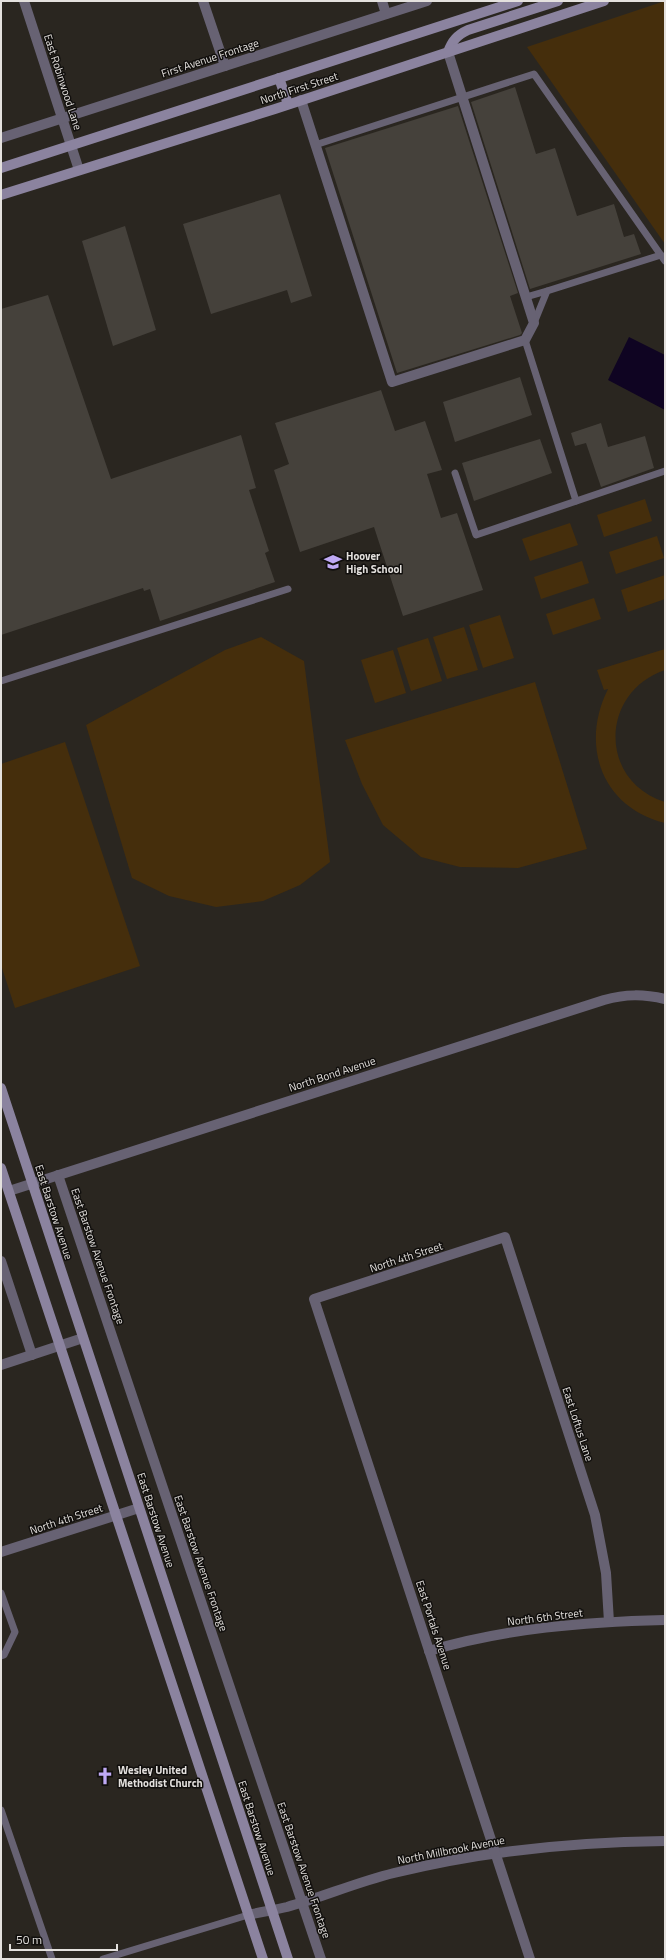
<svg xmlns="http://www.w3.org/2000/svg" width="666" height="1960" font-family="'Titillium Web',sans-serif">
  <rect width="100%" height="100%" fill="#2a2620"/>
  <!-- green -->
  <g fill="#452e0c">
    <polygon points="665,1 665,244 527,47"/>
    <polygon points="645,499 652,521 604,537 597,515"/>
    <polygon points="570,523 578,545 530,561 522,539"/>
    <polygon points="657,536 664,558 616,574 609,552"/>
    <polygon points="582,561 589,583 541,599 534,577"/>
    <polygon points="665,575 665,599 628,612 621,590"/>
    <polygon points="594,598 601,619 553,635 546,614"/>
    <polygon points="500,615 514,658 483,668 469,625"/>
    <polygon points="464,627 478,670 447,679 433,637"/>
    <polygon points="261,637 304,661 330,862 300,885 263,901 216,907 169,896 132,878 86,725 225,650"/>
    <polygon points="428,638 442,681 411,691 397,648"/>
    <path d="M665 649V670C600 692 598 781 665 802V823C601 807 580 745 608 689L604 690 597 670Z"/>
    <polygon points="393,650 406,693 375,703 361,660"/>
    <polygon points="535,682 587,849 518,868 460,867 421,857 383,825 362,784 345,740"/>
    <polygon points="65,742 140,966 15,1008 1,965 1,764"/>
  </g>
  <!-- water -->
  <polygon fill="#0f0422" points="629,337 665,355 665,410 608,380"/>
  <!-- building -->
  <g fill="#45413b">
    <polygon points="515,87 536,154 555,148 577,216 614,204 624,237 634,234 641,254 530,289 471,102"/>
    <polygon points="458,106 518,293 510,296 522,333 520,335 397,373 325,148"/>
    <polygon points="280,194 312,296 291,303 287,290 211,314 183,224"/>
    <polygon points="125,226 156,330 113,346 82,241"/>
    <polygon points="48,295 111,479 241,435 256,488 249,490 269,551 265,553 275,582 160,621 150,589 144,591 143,588 1,635 1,309"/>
    <polygon points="520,377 532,415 455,442 443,402"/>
    <polygon points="381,390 395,431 425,421 442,470 427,474 441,518 457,513 483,590 403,616 374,527 300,552 274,470 289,464 275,423"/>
    <polygon points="601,423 608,447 645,436 654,468 601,487 586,443 575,446 571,433"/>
    <polygon points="540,439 552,473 474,501 462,463"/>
  </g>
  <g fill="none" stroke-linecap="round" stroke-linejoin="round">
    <!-- service -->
    <g stroke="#676273" stroke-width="7">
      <polyline points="315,145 534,74 665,261"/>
      <polyline points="526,297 547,291"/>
      <polyline points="534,323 547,291 661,255"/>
      <polyline points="525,340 576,501"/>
      <polyline points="455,473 476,535 665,471"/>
      <polyline points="1,681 288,589"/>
      <polyline points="1,1593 15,1632 4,1655 1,1656"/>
      <polyline points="1,1810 52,1959"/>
      <polyline points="103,1959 248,1915"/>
    </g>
    <!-- minor -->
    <g stroke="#676273" stroke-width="10">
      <polyline points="24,1 79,170"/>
      <polyline points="203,1 225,66"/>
      <polyline points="382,1 386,14"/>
      <polyline points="301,100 392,382 525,340 534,323 448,52"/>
      <polyline points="1,138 427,1"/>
      <polyline points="58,1175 321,1959"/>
      <path d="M9 1191 604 1000C626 994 643 994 665 999"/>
      <polyline points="1,1261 32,1355"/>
      <polyline points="1,1365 83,1338"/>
      <polyline points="1,1552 139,1508"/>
      <path d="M429 1651C507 1628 584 1622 665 1620"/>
      <path d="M248 1915C261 1912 274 1910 287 1907 323 1897 357 1882 394 1873 482 1851 574 1842 665 1841"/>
      <polyline points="530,1959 314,1299 505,1237 595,1515 606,1573 609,1622"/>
    </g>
    <!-- secondary -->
    <g stroke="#8b839f" stroke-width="10">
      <path d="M448 52C452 41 457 35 468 30L558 1"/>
      <polyline points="279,78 288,104"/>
      <polyline points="1,168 518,1"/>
      <polyline points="1,195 275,109 604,1"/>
      <polyline points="1,1088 288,1959"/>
      <polyline points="1,1168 263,1959"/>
    </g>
  </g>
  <!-- icons -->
  <defs>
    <g id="school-bare" transform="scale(1.38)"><path d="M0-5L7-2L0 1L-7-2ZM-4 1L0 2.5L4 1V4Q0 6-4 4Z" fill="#bfa9f4" stroke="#110f0d" stroke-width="2.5" paint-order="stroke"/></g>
    <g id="church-bare" transform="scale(1.38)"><path d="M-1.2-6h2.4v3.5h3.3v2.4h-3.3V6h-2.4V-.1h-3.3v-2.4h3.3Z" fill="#bfa9f4" stroke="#110f0d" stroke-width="2.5" paint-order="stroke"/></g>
  </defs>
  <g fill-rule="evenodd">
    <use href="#school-bare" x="333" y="562"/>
    <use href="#church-bare" x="105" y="1776"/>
  </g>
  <g text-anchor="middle" stroke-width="3" stroke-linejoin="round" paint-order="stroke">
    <!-- street labels -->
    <g font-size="11" fill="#e4e1de" stroke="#110f0d">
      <text transform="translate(210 58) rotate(-18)" y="4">First Avenue Frontage</text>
      <text transform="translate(63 82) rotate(72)" y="4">East Robinwood Lane</text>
      <text transform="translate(299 88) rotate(-18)" y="4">North First Street</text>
      <text transform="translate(332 1074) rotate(-18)" y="4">North Bond Avenue</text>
      <text transform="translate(54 1212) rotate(72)" y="4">East Barstow Avenue</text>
      <text transform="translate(98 1256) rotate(71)" y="4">East Barstow Avenue Frontage</text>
      <text transform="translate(406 1257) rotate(-18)" y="4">North 4th Street</text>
      <text transform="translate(578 1424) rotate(72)" y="4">East Loftus Lane</text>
      <text transform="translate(66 1519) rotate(-18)" y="4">North 4th Street</text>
      <text transform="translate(156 1520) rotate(72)" y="4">East Barstow Avenue</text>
      <text transform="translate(201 1563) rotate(71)" y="4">East Barstow Avenue Frontage</text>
      <text transform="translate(545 1617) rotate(-7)" y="4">North 6th Street</text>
      <text transform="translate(434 1625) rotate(72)" y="4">East Portals Avenue</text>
      <text transform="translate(257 1828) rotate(72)" y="4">East Barstow Avenue</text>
      <text transform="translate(451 1850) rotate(-11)" y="4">North Millbrook Avenue</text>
      <text transform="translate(304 1870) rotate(71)" y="4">East Barstow Avenue Frontage</text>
    </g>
    <!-- poi labels -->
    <g font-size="11" font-weight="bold" fill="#e4e1de" stroke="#110f0d" text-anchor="start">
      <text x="346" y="560">Hoover<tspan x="346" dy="13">High School</tspan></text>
      <text x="118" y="1774">Wesley United<tspan x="118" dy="13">Methodist Church</tspan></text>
    </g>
  </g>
  <!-- border -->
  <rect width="666" height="1960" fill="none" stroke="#e4e1de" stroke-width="4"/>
  <!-- scale -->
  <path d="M10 1944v6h107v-6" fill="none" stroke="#e4e1de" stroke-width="2"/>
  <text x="16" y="1944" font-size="12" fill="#e4e1de" stroke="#110f0d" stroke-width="3" paint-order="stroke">50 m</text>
</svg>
